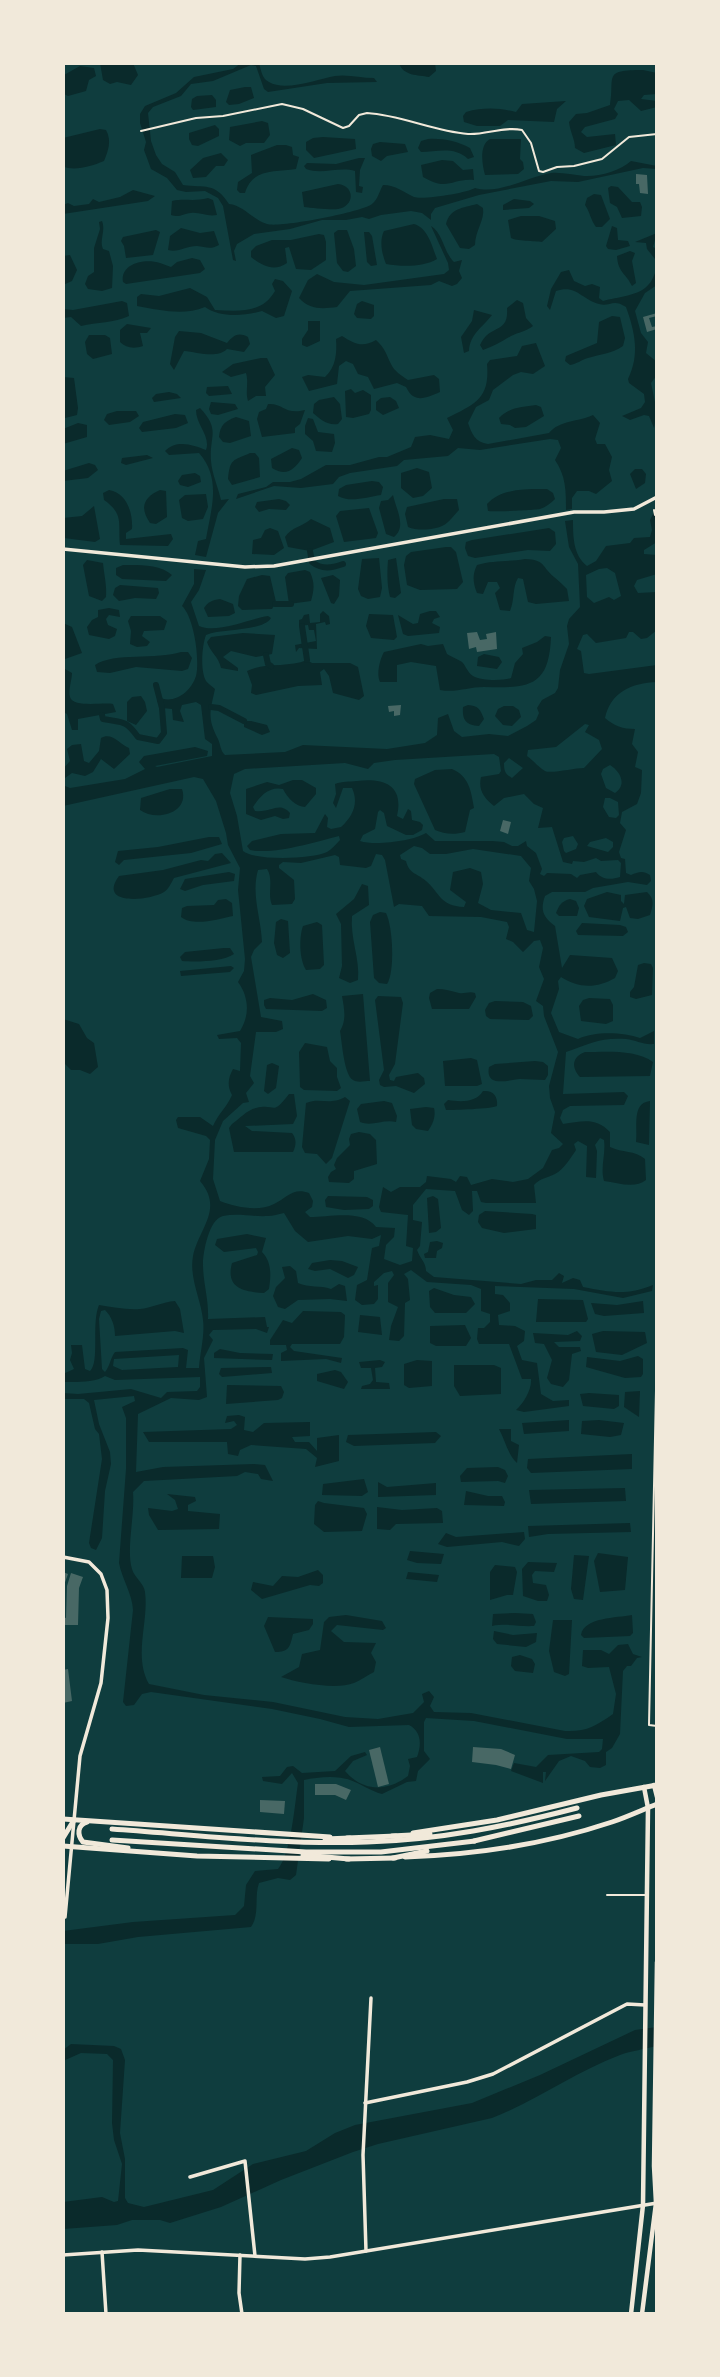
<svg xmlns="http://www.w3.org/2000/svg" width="720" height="2377" font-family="'Sofia Sans Condensed',sans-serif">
  <rect width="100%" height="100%" fill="#0f3d3e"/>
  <!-- water -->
  <g fill="#0a2a2b" fill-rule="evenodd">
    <polygon points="100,63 133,63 138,75 131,85 117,82 110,84 103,80"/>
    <path d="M241 63H259C261 70 262 79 269 82 285 92 318 79 335 76 347 74 361 78 374 78L377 82 327 83 268 92 264 89 256 66 251 65 213 81 191 84 181 96 153 107 148 113 151 141 156 155 162 164 175 172 183 185C205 188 215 182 229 204 243 205 253 220 267 224 280 228 362 212 372 204 378 199 379 192 383 185 396 185 403 192 414 197 423 200 467 193 475 188 499 195 527 177 551 173 562 172 573 175 584 176 599 177 620 171 631 161L657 166V169L643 168 578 182 551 181 479 195 435 208 431 214V220L422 213 411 211 381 215 369 219 362 217 346 220H322L290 229 254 234 237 244 234 251 236 261 233 260 223 206 218 198 205 191 186 192 177 190 167 178 151 169 144 150 146 142 140 123V114L145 106 176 93 194 77 233 69Z"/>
    <path d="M399 63H435L436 71 429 77C418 75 403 76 399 63Z"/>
    <polygon points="80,66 94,68 96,76 89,80 86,91 68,96 64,94 64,75"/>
    <path d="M643 70 657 73V94L644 95 641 99 657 101V107L641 111 629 100 618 101 614 109 618 114 615 119 585 127 581 132 587 137 615 134 616 145 584 153 575 148C575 139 570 132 569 122L576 114 587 113 610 105C615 76 602 70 643 70Z"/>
    <polygon points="245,87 251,87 254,98 239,104 229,105 226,102 230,90"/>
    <polygon points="212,95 216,100 216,107 193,110 191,107 192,99 197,96"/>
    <path d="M566 101 557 109 554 122 508 120 500 126H477L464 122 463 116 466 112C484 107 500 108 516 112L522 104Z"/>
    <polygon points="262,121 268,123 270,135 264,143 246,143 240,146 229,140 230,127"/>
    <polygon points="215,125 219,129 219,136 198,146 192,145 189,139 189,133"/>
    <path d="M100 129 106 130C112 141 108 151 104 161 92 166 73 172 63 166V138Z"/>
    <polygon points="323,137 355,139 356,149 314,158 306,150 306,142 313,138"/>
    <path d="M428 139C442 138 457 141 470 148L474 157 468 159C454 146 437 152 421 152L418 148 421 141Z"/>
    <path d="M490 139H521L520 159 523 162 524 169 518 174 485 175C482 164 479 145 490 139Z"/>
    <polygon points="380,142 405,144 408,152 387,156 381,161 372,156 371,149 373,144"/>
    <path d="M277 145H286L292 147 293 155 299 157 296 169C276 172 252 168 245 193H240L237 190 238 182 252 173 251 155Z"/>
    <polygon points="221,153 228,160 224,166 216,166 206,177 193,178 190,170 203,158"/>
    <path d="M359 158H365L360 170 359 186 363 187 362 193 356 192 355 171C340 166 322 175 306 169L304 166 307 163 336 164Z"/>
    <path d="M442 160 453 161 463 170 473 169 474 180C452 178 448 192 423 177L421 165Z"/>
    <path d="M338 184C355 186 355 206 338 209 331 210 312 208 304 207L302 192Z"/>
    <polygon points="611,186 618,187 632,202 640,202 642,207 641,216 622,218 617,207 610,203 608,188"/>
    <polygon points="133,190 155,196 148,201 63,214 63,205 68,203 74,206 89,204 93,199 99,202 120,197"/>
    <path d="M594 194 601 195 610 219 602 227H596C591 221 590 212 585 205L587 198Z"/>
    <path d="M208 198 213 200 217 215C207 217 200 212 191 213 182 214 180 218 171 215L172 201C185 198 193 202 208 198Z"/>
    <polygon points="514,199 530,201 534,204 529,208 503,210 503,205"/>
    <path d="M477 204 483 208C485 220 475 231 475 245L469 249 460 248 446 224C450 208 463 208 477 204Z"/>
    <path d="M521 216H539L555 221 556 229 542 242C535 241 516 241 511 238L508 220Z"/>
    <path d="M102 221C106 231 99 240 103 249L109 251 113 266 112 288 102 291 88 289 85 284 88 276 94 272V248L100 229 99 222Z"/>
    <path d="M414 224C428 228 432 246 437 259 424 267 402 267 386 264 382 254 379 241 384 231Z"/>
    <path d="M431 226C443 233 443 251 454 262L462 260 459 271 462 278 457 284 452 286 439 281 431 285 350 291 337 307C322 309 310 310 299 298L308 280 317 274 334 282 364 285 444 274 449 270 448 263Z"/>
    <polygon points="612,226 617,228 618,240 628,241 630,246 616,250 608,249 606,246"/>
    <path d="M181 228 200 233 214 231 219 245C210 250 206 247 197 246 186 246 178 253 168 250L170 236Z"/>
    <polygon points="156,230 160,232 153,255 126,258 124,246 121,241 123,237"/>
    <polygon points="338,230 347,230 354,249 356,266 348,272 343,271 337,263 334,233"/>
    <polygon points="364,232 369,232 372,236 377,265 371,266 367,262"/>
    <polygon points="657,233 653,247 657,249 657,258 655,259 647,249 646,243 635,242"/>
    <path d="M319 234 324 235 326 242V260L311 270 296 269 289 247 285 248 287 263C274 272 262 266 251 257V251L256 246 272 240H291Z"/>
    <path d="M630 251 635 253 632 261 636 283 632 286C626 273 618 273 617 256Z"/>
    <polygon points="70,255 77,270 72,281 63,285 63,256"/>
    <path d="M192 258 200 260 205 269 200 273 126 284 123 282C120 264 144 258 160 263 164 264 167 266 171 267L177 262Z"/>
    <path d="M657 269V285L645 293 635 311 641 333 648 342 646 353 657 362V375L651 383 657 412 654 428 649 416 644 415 630 420 622 416 641 408 645 402 644 394 629 383 628 379C640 355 635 332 626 307 613 298 610 307 599 304 581 299 576 284 556 291L550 310 547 306 551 289 561 272 569 270 574 281 585 286 592 284 600 287 599 298 603 301C617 297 640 296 649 284 653 280 654 274 657 269Z"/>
    <path d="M275 279 283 281 292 291 284 316 276 318 262 311C245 316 220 318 205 307 183 316 160 310 137 306V297L141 294 159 296 190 288 207 297 215 310C238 311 262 314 275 291L272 284Z"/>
    <path d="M517 300 523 303 526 318 533 326C525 332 519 332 511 336 501 342 494 346 483 350L480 345C490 323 509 335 507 308Z"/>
    <path d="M122 301 127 303 129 316C114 323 97 322 81 326L71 317 63 318V309L73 310Z"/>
    <polygon points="362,301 374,305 374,316 371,319 357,318 354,314 357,304"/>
    <path d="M474 310 492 315C482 328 470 334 469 351L464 353 461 337 472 321Z"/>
    <path d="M612 316 620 317 625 338 623 346C611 354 601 354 588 358 581 360 577 364 570 365L565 361 566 356 597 343 599 322Z"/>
    <polygon points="308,321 320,321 320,341 307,347 302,345 302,339 308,330"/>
    <path d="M127 324 151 328 147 333H140L143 346C134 349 126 348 120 342V330Z"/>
    <path d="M179 331 201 333 227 343C234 335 238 332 248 337L250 344 244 352 227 349C217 359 197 352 184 351L174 370 170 364 175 337Z"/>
    <polygon points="89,335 105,335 110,338 112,354 93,359 87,354 85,342"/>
    <path d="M342 336C355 344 362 348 376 340 385 348 386 354 391 364 394 371 402 376 408 380L434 375 439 379 440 392C426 398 414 404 406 387L397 383 374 389 368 377 358 374 353 364 346 361 339 366 337 384 309 391 302 377 308 375 325 377C336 367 337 353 336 339Z"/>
    <path d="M536 343 545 366 533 374 521 372 513 375 493 390 489 400 476 407 468 423C472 434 475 442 488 444L549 433C560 420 578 422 593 415L600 423 595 439 597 444H605L612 457 609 470 612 481 596 494 589 491H577L572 498V509L566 510C566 491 566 476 555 460L561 448 558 440 550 439 480 450 458 448 448 456 404 460 397 466 350 473 339 477 333 484 301 488 274 486 236 499 238 494 266 487 273 482H290L301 479 326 465H350L379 457H387L411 447 415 437 430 435 449 439 453 430 447 418C475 404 490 399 487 364L490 360 517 356 522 346Z"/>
    <path d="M261 358H267L275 375 265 387 266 396H256L248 401C245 391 249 383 246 373L231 377 222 372 233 364Z"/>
    <polygon points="63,377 74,378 78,408 77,415 65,418 63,418"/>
    <polygon points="228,386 232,394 209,396 206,393 207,387"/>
    <polygon points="351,389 355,393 363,390 371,395 371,410 369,414 353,418 346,417 345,391"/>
    <polygon points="169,392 177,394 181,398 154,402 152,398 156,394"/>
    <path d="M334 397 340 404 342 419 338 424C328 426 320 419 313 413L314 404 319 400Z"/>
    <polygon points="390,397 396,401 399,408 383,415 376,410 376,402 381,398"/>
    <polygon points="211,402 235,404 238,409 218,415 211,414 209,409"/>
    <path d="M268 404C284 403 284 415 305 410L300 424 295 428V433L262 437 257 419 259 412 266 409Z"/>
    <path d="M536 405 541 407 544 416 526 427 515 428 510 425 501 424 499 418C509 407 523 407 536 405Z"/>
    <path d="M200 408C221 430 209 436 211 461 212 474 218 487 221 500L229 499 218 513 206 557 195 555 198 541 206 539C211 509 222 479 199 453L169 455 165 451C177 439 193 445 206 450 211 436 196 425 196 410Z"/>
    <polygon points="117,411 136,411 139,416 130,422 109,425 104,420 107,414"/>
    <polygon points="175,414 185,415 188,423 176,428 142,432 139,428 143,422"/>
    <path d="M236 417 249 421 251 436 230 443 223 442 219 437C220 425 225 421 236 417Z"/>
    <polygon points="308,418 313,419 318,432 334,434 335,443 332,452 316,451 313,441 305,434 305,426"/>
    <polygon points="78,423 87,425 87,437 63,444 63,429"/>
    <path d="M292 448 299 450 302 458C294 470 286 477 272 468L271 459Z"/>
    <path d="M250 453H255L259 458 260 477 232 485 228 479C230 458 233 461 250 453Z"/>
    <polygon points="147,455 153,458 126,465 121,463 122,458"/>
    <polygon points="89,463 95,465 98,470 88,478 63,481 63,471"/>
    <polygon points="417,468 429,472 432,488 423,496 413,498 401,488 401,473"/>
    <polygon points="635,469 642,469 646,474 645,483 636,489 630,474"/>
    <polygon points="195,473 200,476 201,482 188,487 180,485 178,481 182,475"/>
    <path d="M372 481 379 482 383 487 381 495C367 497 350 503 338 496L339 489 346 485Z"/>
    <path d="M547 489 553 493 555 499C551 503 546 507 540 509 537 510 491 512 488 511L487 504C501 488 527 489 547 489Z"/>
    <path d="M109 490C127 493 133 513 132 529L126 533V539L171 534 173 539 168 546 120 545C118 523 124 514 104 500L103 493Z"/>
    <path d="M160 490 166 491 167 517 156 524 150 523C139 507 144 497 160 490Z"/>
    <polygon points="206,494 208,507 203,519 188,521 182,518 179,500 185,495"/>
    <path d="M393 495C396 509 407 527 394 537L386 534 379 508 381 501 388 500Z"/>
    <polygon points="279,499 286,501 290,505 286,510 269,509 259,512 255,507 257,502"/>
    <path d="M444 499H457L459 510C454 515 449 523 442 526 434 530 417 531 408 527L405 514 407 507Z"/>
    <polygon points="94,506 100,539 95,542 64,538 63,518 82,516"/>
    <polygon points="369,508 378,533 376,538 344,542 336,516 340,511"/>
    <path d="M655 510H657V542L644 550V554L657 555V574L637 580 634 586 638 593 657 592V630L647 638 641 639 633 632H629L626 638 596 643 587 634 583 635 577 649 581 651 584 673 589 674 657 665V682C631 683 611 692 605 718 614 726 623 729 635 729L632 744 638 752 635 767 642 770 641 793 637 804 622 812 620 823 626 830 619 852 621 858 625 859 626 873 631 875C638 872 643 870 650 875L651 881 647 885 628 882 593 888 585 892H552L545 896C540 910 543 917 555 926L562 968 570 955 612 958 618 971 615 978C596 989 578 988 561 977L558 981 559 989 551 1013 559 1032 578 1039C594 1031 623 1032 640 1038L654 1031V1044C643 1045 636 1040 626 1039 601 1037 589 1044 566 1052L563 1094 624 1092 628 1096 624 1105 570 1106 563 1110 560 1118 563 1124C582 1121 596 1117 610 1132V1147C622 1153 635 1150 645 1159L646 1180C635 1189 618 1183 604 1181 600 1168 606 1154 604 1140L600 1138 595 1145 597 1151 596 1178 586 1177 587 1146 578 1141 574 1144 576 1150C570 1159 564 1169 555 1174 547 1178 540 1178 534 1185L536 1203H486L481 1202 477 1191H472L473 1211 469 1215 462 1210 455 1191 426 1189 413 1205V1220L422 1222 420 1246 417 1250C420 1259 426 1262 426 1271L434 1277 521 1284 536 1280H552L559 1273 564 1276 562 1283 573 1278 580 1280 583 1287C610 1292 626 1296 653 1285L652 1291 623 1298 574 1289 495 1286V1294L503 1295 510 1303V1311L498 1315 499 1325 515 1326 525 1331 524 1341 517 1346 522 1360 537 1363 541 1394 553 1401 569 1400V1406L524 1412 516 1410C524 1403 532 1389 531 1379H522L509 1344H479L477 1339 478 1328H484L490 1322V1314L481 1311V1289L471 1285 427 1282 411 1270 404 1274 408 1279 410 1300 405 1303 404 1336 399 1341 389 1340 391 1326 398 1307 388 1302V1283L394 1275 392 1271 384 1273 374 1282V1286L378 1285V1299L374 1304 362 1305 355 1300 357 1285 367 1280 372 1248 379 1246 381 1235 372 1239 348 1236 308 1242 295 1231 284 1213C278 1214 273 1216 268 1216 253 1217 238 1213 223 1216 209 1219 203 1252 203 1264 203 1283 209 1300 208 1319L265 1317 267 1327H269L267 1333 256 1329 213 1330 209 1335 213 1340 204 1358 207 1397 199 1400 171 1398 138 1414 136 1472 163 1467 254 1464 265 1465 273 1481 261 1479 258 1474 245 1472 237 1476 144 1481 133 1492C135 1515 126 1549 132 1569 134 1577 144 1583 145 1592 149 1622 133 1656 149 1684L204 1695 273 1702 345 1717 378 1719 413 1713 424 1702 422 1694 429 1691 434 1697 430 1706 434 1712 471 1713 565 1731C586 1732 596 1726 613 1714L616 1694 609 1667 588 1668 582 1666 583 1650H601L609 1654 618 1645 628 1644 633 1654 642 1657 637 1658 631 1666H627L623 1671 620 1734 612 1748 606 1752V1765L600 1768 590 1767 585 1761 571 1756 559 1761 545 1781 546 1772H543V1783L511 1771 514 1763 536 1767 548 1755 599 1752 602 1749 603 1739H567L474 1721 426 1718 424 1722V1751L430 1759 418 1771 416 1781 407 1782 382 1794C370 1791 362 1784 350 1780 337 1775 317 1777 304 1780V1818L296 1875 290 1880 278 1878 259 1883C254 1897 260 1914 251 1927L138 1937 98 1944H63V1931L133 1922 235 1915 244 1906 246 1885 255 1871 278 1869C291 1854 295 1803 298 1783L292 1773 282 1784 263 1781 262 1777 280 1776 287 1767 293 1766 302 1773 335 1771 351 1756 365 1752 367 1755 353 1761 345 1771C363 1792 387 1792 408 1776L410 1766 408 1759 417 1757C422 1744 421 1731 409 1725L349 1727 320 1719 272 1709 151 1692 142 1694 134 1705 126 1706 123 1702 133 1610C132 1593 122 1579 119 1563L126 1469V1418L122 1407 135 1401 134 1396 94 1400 99 1424 110 1452 111 1464 105 1491 102 1538 96 1550 91 1548 89 1543 102 1459 99 1434 95 1429 89 1403 84 1399H63V1393L78 1394 131 1389 161 1398 167 1392 197 1391 200 1387V1377L115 1380 105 1376C95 1383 75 1382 63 1382V1374L74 1369 70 1360 72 1353 71 1345H82L85 1369 90 1371C100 1362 91 1324 99 1305 113 1307 126 1310 140 1309 151 1308 163 1302 175 1301L180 1309 184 1333 175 1331 115 1336C115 1326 112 1317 105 1310L101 1311 99 1319 102 1369 105 1372C110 1366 110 1359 115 1352L183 1348 188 1350 186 1368H199C200 1353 205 1335 203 1320 201 1299 189 1278 193 1256 199 1228 224 1209 200 1181L209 1159 210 1140 206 1136 178 1128 176 1120 178 1117H200L213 1126C218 1114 227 1107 232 1095 227 1086 228 1078 233 1069L240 1071 241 1043 237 1038 219 1039 217 1035 240 1031C250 1015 249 997 238 982L244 971 245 959 238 890 240 868 228 845 226 833 216 801 203 779 194 777 63 806V769L70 761 67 749 72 745 81 744 84 761 89 763 99 751 101 738C112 732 119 744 129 748L130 754 114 769 101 759 93 772 85 776 72 773 65 778V786L70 788 125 779 145 769 139 762 144 756 195 747 208 751 207 756 155 766 157 767 212 756V744L205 739 201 705 196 702 182 705 180 711 184 722 173 720 172 709 162 708 157 701 158 697C174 705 191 692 196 676 200 660 194 617 182 606L194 584V569L206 570 199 590 191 602 199 626C217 634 249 619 268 616L271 618C262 632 223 628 206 635 202 645 200 671 206 681 208 684 212 686 215 689 210 712 207 718 218 739 221 746 220 750 225 755L285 752 303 745 387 749 425 743 437 735 438 718 448 714 454 731 462 737 489 734 508 736 527 726 536 720 539 713 537 708 542 700 555 693 558 688 560 670 569 644 567 626 569 619 580 607 578 564 569 547 565 521 573 520C573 536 573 555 587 566L596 561 606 546 630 543 634 538 650 537 652 530 650 520ZM607 568 615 573 621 596 614 600 609 597 594 603 587 597 586 575 599 569ZM585 724 589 725 585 732 599 740 602 749 584 768C574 768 551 774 545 771 538 767 533 760 527 756L528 750 556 747ZM494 754 499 757 501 771 499 774 481 777C478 790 484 798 494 806L504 798 524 794 534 804 543 808 538 828 552 827 563 862 572 864 573 861 584 862 596 858 601 861 618 860 621 863 620 877C611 880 602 880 596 872L580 875 577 878 571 874 547 873 544 876 540 874 542 869 536 853 527 846 526 841 518 846H512L504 842 492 841H435L426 833C413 841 375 846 360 841L363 835 375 829 378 812 380 810 384 813 387 826 406 835H413L422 830 423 825 420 822 412 820 411 811 408 809 403 819 397 816C404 785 384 778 357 781 349 782 343 781 335 784L336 794 333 803 336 808 343 788H352C359 803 353 816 341 827L331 829 327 827 328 818 325 814 315 833 281 834 252 841 247 846 250 850C273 855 316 842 339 836L340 840C336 844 332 849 327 852 313 859 255 861 243 851L237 816 230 793 234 774 245 769 345 763 368 769 374 763 395 760ZM509 758 523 768 512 778C505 774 504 771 504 763ZM610 765C621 772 627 785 615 793L606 788 601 774 603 769ZM605 798H610L618 802 619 815 616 818 609 817 603 807ZM573 836 578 844 576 849 566 853 564 851 562 842 564 838ZM606 838 613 842V847L608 852 587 846 590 842ZM414 846 422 848 430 854H446L473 849 521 856 531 868 529 881 534 889 537 901 534 932 527 930 521 913 491 910 478 903 483 884 481 872 470 868 453 872 450 890 466 902 464 907C440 906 440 893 426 881 417 873 409 874 406 861L401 859 400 855ZM376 854 382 855 385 860 394 907 399 904 422 906 429 916 481 917 507 922 509 927 506 939 513 942 523 952 534 941 540 940 543 948 539 967 544 979 536 1001 543 1006 544 1016 558 1052 549 1086 550 1098 555 1112 551 1133 563 1144 559 1148 552 1150 543 1168 528 1179 513 1182 492 1179 471 1185 467 1177 460 1176 456 1182 451 1179 427 1176 426 1182 420 1187H400L391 1192 383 1187 379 1207 381 1212 408 1215 406 1246 413 1248 412 1261 400 1265 384 1259 386 1245 394 1237 395 1228 376 1227C363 1209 330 1217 310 1217L305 1212 312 1207 313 1201 309 1193C293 1187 287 1198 274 1204 258 1212 236 1207 220 1201L213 1179 215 1140 223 1121 243 1103 249 1102 246 1093 254 1083 250 1076 256 1032H276L283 1029 282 1021 261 1017 251 957 254 950 262 942C261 917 251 895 258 870L267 869C274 880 267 894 272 905L292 904 295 899 294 880 279 868V865L283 862 301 863 335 855 339 857 340 865 366 868 371 866ZM179 1355 178 1367 122 1370 113 1366 114 1359Z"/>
    <path d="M311 519 330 528 334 542 310 551 288 547 285 537C291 527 304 526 311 519Z"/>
    <polygon points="270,528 278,531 284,548 274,555 252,554 253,540 261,538 265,530"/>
    <polygon points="549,528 555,532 556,544 550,551 528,550 475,558 468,556 465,548 466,542 472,540"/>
    <polygon points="446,547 451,547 456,552 463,582 457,589 420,590 407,585 404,565 406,556 411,552"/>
    <polygon points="379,558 382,588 380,597 368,599 361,596 358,589 362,559"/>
    <path d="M396 558 401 593 395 598 390 597C387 585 387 573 388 560Z"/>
    <path d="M525 559C546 560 541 566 554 577 559 581 563 585 567 589L569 601 536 604 528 602 523 579 518 578C512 588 515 599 510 611L500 610 495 593 500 588 497 582H488L483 594 477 593C473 583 472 575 477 565 493 560 508 562 525 559Z"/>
    <path d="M87 560 103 563C104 574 107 586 106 597L102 601 89 596 83 565Z"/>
    <path d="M123 565C139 565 160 564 172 575L166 581 122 579 116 575V568Z"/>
    <path d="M305 570 310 572C315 583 314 590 311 601L289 604 285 577 288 573Z"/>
    <polygon points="262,575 270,576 276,602 272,609 242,610 238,606 239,596 247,579"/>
    <polygon points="333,575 340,580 339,596 334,604 331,603 321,578"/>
    <polygon points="120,585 158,588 159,593 156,599 135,598 119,601 113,595 115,588"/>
    <path d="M220 599 233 604 235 613 229 616 208 617 204 608C208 602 212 600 220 599Z"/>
    <polygon points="109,608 119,610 120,617 109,615 106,619 108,625 117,629 115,636 109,639 89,635 87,627 92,620 98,617 98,610"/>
    <polygon points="323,611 329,616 330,624 326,625 325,622 316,624 317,649 299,648 296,652 295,645 316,641 314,630 309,630 308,625 299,626 299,620 302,619 304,615 309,614 310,623 320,622 320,614"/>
    <polygon points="430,611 436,611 440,617 434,619 432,623 440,627 439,633 408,636 403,634 398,615 413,624 418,623 420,614"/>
    <polygon points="369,614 393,615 397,637 394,640 371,638 366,626"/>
    <polygon points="131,616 160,616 167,621 164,630 144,631 142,636 150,642 147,646 137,647 130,644 131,631 128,621"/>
    <polygon points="63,623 72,627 82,653 65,659 63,659"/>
    <path d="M243 633 275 635 272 654 256 657 231 651 223 657 238 668V671L221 668C219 657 210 652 207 642L211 637Z"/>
    <path d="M545 636 551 637C549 688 528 688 484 687 468 687 456 693 440 690L436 666 411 662 397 665V682H380C376 674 380 659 384 652L421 644 428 646 443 644 447 654C451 657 458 659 462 662 466 666 467 672 473 676 481 681 503 681 511 678L515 663 523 654 522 648 537 642Z"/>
    <path d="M181 652H188L192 658 188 669 182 671 136 667 110 673 97 672 95 665C114 652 157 660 181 652Z"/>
    <polygon points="484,654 499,657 502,662 497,669 477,666 478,657"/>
    <path d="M307 660 312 663H350L358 667 364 696 359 700 333 693 329 676 324 669 320 672 322 685 298 686 256 695 251 693 252 685 247 671C265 662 288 668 307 660Z"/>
    <path d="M65 669 72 673C72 680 68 690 70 697 73 708 103 702 113 704L116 712 78 719V730H72L67 714 63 712V670Z"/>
    <polygon points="141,696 145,702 147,711 136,725 127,721 127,702 132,697"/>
    <path d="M468 705C479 706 480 709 484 719L479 726C466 725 462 720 463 707Z"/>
    <polygon points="504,706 513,706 519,710 521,717 512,726 503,725 495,716 498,709"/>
    <polygon points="244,721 251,721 267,725 270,732 262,735 244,727"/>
    <path d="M452 769C469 776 471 791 474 808L470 810 465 832C454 835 444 834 435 830L414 784 415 779 435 770Z"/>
    <path d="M293 780H302L316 788V794L305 807C297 807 287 798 283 789 269 786 260 796 253 807L255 811C272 813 279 801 290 813L289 818 283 819 275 816 261 820 246 814V789L267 782 279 785Z"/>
    <path d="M170 789H182C190 813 156 822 140 810L141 798Z"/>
    <polygon points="209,837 219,837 222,844 191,853 124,860 119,865 115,862 118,851 158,847"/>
    <path d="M222 853 231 863 174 878C171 883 169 889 164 892 149 901 97 906 119 876L163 870 201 860 208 861 215 854Z"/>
    <polygon points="229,872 235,874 234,881 203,885 185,891 180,889 185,879"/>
    <path d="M362 884 368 886 369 905 352 916C350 938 360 959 358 980L350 983 339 978 342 966 341 924 336 914 354 899Z"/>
    <path d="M607 892 621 895V901L624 904 625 895 647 892C655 899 653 906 650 915L638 919 630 918 626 907 623 908 620 921 589 917 584 906 587 899Z"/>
    <path d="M226 899 232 903 233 916C218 919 194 927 181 917L182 908 187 906 214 905 218 900Z"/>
    <path d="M570 899 576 901 579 908 577 916H559L556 913C559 905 562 901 570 899Z"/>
    <path d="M380 912 386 913C393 927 395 972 387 984L379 983 374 978 370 922 373 915Z"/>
    <polygon points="281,919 288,921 290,953 283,958 277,955 274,943 276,922"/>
    <path d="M317 922 322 925 324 965 320 969 306 970C299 959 299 937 303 926Z"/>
    <polygon points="582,923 620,925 626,927 628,932 623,936 578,935 576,931"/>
    <path d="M224 948H230L234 954C222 962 196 962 182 961L180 957 185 952Z"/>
    <polygon points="644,963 651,964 653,968 652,995 636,999 630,997 630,992 634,987 638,965"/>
    <polygon points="231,966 234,968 230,972 181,976 180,971"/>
    <path d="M437 989C445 989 451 991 459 993 465 994 469 991 475 993L476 997 469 1009H432L429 998 430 993Z"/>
    <polygon points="313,994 326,1000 327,1008 322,1011 266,1009 264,1005 264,1000 270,998 292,1000"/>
    <path d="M363 994 370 1081C365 1081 357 1083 353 1080 344 1075 342 1042 340 1031 347 1020 344 1008 342 996Z"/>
    <polygon points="378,996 401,997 403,1003 395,1064 389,1075 390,1080 394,1081 396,1077 418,1073 424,1078 425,1084 414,1093 396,1086 384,1087 380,1085 379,1080 384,1070 375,1000"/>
    <polygon points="589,998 610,999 613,1005 613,1021 606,1024 581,1021 579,1006 583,1000"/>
    <polygon points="495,1001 523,1002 531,1006 533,1016 529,1020 490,1019 486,1016 485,1010 489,1003"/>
    <polygon points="63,1019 79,1024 87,1038 94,1043 98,1067 90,1074 80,1070 71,1070 63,1062"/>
    <polygon points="305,1043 327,1047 330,1061 337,1068 337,1077 341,1088 337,1091 304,1090 300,1087 299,1052"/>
    <path d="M585 1052C605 1052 636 1049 653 1062L650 1076 580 1077C571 1067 572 1057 585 1052Z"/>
    <polygon points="471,1058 477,1060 482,1084 477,1086 445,1086 443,1061"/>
    <path d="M535 1061 543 1062 548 1066V1075L545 1080C537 1080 528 1079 520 1079 508 1080 485 1088 489 1067L495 1064Z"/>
    <polygon points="272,1063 279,1066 276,1088 268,1094 264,1091 267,1065"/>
    <path d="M483 1091C493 1090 498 1096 497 1106 491 1109 454 1110 446 1110L444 1104 448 1100C460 1102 476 1103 483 1091Z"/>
    <path d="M289 1094H294L297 1116 293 1124 245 1126 252 1131 292 1133C297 1139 296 1146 293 1152H234L229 1128 232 1124C239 1119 247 1110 256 1108 277 1103 271 1117 289 1094Z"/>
    <path d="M345 1097 350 1101 332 1158 326 1164 317 1154 305 1153 302 1147 306 1103C321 1097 328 1106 345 1097Z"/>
    <path d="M384 1101 392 1103 397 1116 396 1122C383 1119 372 1127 360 1122L357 1109 361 1104Z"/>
    <path d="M650 1101 649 1145 636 1142C638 1128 631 1103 650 1101Z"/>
    <path d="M426 1107 434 1108C436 1116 433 1124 428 1131L416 1129 412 1125 410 1109Z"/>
    <polygon points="359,1132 370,1134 376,1140 377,1164 354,1171 354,1179 349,1183 329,1182 328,1177 331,1172 336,1169 334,1165 337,1158 350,1145 349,1139 351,1134"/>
    <polygon points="328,1196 367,1197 373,1200 373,1206 369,1209 344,1210 326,1207 325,1200"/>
    <polygon points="433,1196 438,1199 441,1228 436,1232 429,1233 427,1198"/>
    <polygon points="485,1211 532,1214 536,1215 536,1229 504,1233 482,1228 478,1222 479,1215"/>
    <path d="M247 1234 266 1238 262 1252C272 1262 271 1276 269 1289L264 1293C245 1292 225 1289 232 1263L257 1255 258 1252 256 1248 224 1252 215 1245 217 1239Z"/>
    <polygon points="437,1241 443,1243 442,1248 437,1251 436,1258 425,1258 424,1254 428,1252 430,1242"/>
    <polygon points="330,1260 342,1261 358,1267 354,1275 348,1278 330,1269 315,1271 308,1269 312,1263"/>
    <path d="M290 1266 296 1271 298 1283C309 1288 320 1285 331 1289L339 1284 345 1286 347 1301 330 1299 298 1300 285 1309 278 1307 273 1296 276 1287 285 1278 282 1267Z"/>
    <polygon points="434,1288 454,1295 471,1297 475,1304 466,1313 435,1313 430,1307 429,1291"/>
    <polygon points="538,1299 583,1300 588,1319 586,1322 536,1322"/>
    <polygon points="643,1301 644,1313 604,1316 595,1314 591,1303 617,1305"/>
    <polygon points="303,1311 341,1312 345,1315 344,1337 340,1344 292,1344 290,1347 294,1351 342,1358 341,1363 326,1359 281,1361 281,1353 287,1350 286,1345 270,1345 270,1340 283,1320 292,1323"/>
    <polygon points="360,1315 380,1317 382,1335 358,1332"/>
    <polygon points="465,1325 471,1338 466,1346 436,1346 430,1343 430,1326"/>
    <polygon points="577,1331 582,1336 580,1341 554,1342 559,1347 580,1347 581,1351 572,1354 569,1380 563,1387 551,1384 547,1378 552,1360 544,1344 535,1343 533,1333 568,1335"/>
    <polygon points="603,1331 645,1332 647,1343 622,1355 596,1352 592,1334"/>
    <polygon points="220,1349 240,1353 273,1354 272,1360 214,1358 214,1353"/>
    <polygon points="638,1356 643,1359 643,1374 641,1377 625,1378 586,1367 587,1357 620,1361"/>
    <polygon points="380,1360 385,1362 382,1367 375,1368 376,1382 389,1383 390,1389 361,1389 362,1386 370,1384 373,1380 371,1368 361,1368 359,1362"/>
    <polygon points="417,1360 432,1361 432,1386 409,1388 404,1385 404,1364"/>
    <polygon points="454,1365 494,1365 501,1368 501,1394 460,1396 454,1386"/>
    <polygon points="271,1367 272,1373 222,1377 219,1374 221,1368"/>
    <polygon points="335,1370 341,1372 348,1382 344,1389 317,1381 317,1374"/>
    <polygon points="227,1385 281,1386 284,1392 282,1398 278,1400 226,1404"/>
    <polygon points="640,1391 639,1417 624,1407 625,1392"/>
    <polygon points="589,1393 619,1395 619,1406 614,1409 583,1406 580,1394"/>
    <polygon points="239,1415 245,1417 244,1430 253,1432 264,1423 310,1422 310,1436 292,1437 295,1442 309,1442 317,1451 317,1438 339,1435 339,1461 315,1467 317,1458 306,1449 251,1445 240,1450 238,1456 228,1454 227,1442 149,1442 143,1432 231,1429 237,1425 234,1421 225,1423 227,1416"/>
    <polygon points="569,1420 569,1431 524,1434 522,1423"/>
    <polygon points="599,1420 624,1423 621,1435 610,1437 581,1434 582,1421"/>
    <path d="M499 1429H511V1441L519 1445 517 1463C508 1455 505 1440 499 1429Z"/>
    <polygon points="436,1432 441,1436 435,1443 354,1446 346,1442 348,1435"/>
    <polygon points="632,1454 632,1469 531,1473 527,1468 528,1459"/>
    <polygon points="498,1467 505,1470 508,1476 505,1483 498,1481 461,1482 460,1476 467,1468"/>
    <polygon points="364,1479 368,1492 362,1496 322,1495 323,1484"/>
    <polygon points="378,1482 387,1487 436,1483 436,1495 378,1497"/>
    <polygon points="625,1488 626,1501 531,1504 529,1490"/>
    <polygon points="466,1491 488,1496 502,1496 505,1502 504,1506 464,1505"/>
    <polygon points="167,1494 195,1497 196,1501 188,1505 188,1511 220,1514 219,1529 158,1530 149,1515 148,1508 172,1511 178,1509 175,1500"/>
    <polygon points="318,1501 324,1503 364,1508 367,1514 362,1531 324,1532 314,1524 315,1505"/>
    <polygon points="377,1507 402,1510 437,1508 442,1511 443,1523 396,1524 390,1530 377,1529"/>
    <polygon points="630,1523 631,1532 548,1534 529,1537 528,1526"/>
    <polygon points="524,1532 525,1539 519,1546 502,1542 447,1547 438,1544 446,1533 456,1537"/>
    <polygon points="410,1551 444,1554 441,1564 417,1563 407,1560"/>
    <polygon points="598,1553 628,1557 625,1590 600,1592 594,1561"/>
    <polygon points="574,1555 589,1556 583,1600 574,1599 571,1589"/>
    <polygon points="182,1556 213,1556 215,1567 212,1578 181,1578"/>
    <polygon points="528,1562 557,1563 554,1572 535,1571 532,1575 533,1583 546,1585 549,1595 547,1601 538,1601 523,1596 522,1569"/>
    <polygon points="495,1565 515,1567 517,1572 513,1595 507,1595 490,1600 490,1572"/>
    <polygon points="318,1570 323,1575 323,1583 319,1586 310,1585 262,1599 251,1590 253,1582 273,1586 282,1576 298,1577"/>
    <polygon points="408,1572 439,1575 437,1582 406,1579"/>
    <path d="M515 1613 533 1614 536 1622 534 1626C519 1627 508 1623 492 1626L493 1614Z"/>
    <path d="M346 1615 382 1621 386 1628 383 1630 337 1625 331 1631 344 1642 376 1643 371 1653 376 1662 374 1672C368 1675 361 1680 354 1683 336 1690 299 1683 281 1677L299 1667 302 1654 320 1650 324 1622 329 1617Z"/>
    <path d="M632 1615 633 1633 630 1636 584 1638 581 1635C584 1617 617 1618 632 1615Z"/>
    <path d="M268 1617 313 1619V1624L309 1630 293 1634C290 1647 289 1652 275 1652L264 1626Z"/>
    <polygon points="553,1620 572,1620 569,1674 565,1676 554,1672 549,1651"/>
    <polygon points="494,1631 513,1635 537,1633 536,1642 526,1647 497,1644 493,1639"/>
    <polygon points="520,1655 532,1659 535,1664 533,1673 515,1671 511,1666 512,1657"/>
    <path d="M657 2027V2046C645 2049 631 2051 620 2055 575 2072 536 2101 492 2118L378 2144 353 2152 281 2180 221 2207 170 2223 160 2220H132L117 2225 63 2229V2202L102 2197 114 2202 118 2201 122 2164 114 2140 112 2123 113 2060 107 2054 81 2053 63 2061V2050L71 2044 114 2046 121 2049 125 2060 120 2133 125 2159V2198L128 2203 144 2207 213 2190 253 2164 306 2151 335 2133 355 2125 472 2103 540 2075 635 2030Z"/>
  </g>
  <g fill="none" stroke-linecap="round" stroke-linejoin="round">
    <!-- canal -->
    <g stroke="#0a2a2b" stroke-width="6">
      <path d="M310 551 312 562C322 570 332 568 343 564"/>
      <polyline points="275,604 291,604"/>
      <polyline points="302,626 307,660"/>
      <polyline points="266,655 268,664 271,666"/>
      <polyline points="211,707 219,708 244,721"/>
      <path d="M102 715 103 719C123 723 125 719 138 737L158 741 164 733 162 708 156 685"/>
    </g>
  </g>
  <!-- building -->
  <g fill="#486865">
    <polygon points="636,174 647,175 648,194 640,193 639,184 636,184"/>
    <polygon points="657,313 657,316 649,318 652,327 657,326 657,329 647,332 643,317"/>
    <polygon points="477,632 480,640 487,639 486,634 496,632 497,649 477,652 476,647 469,649 467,633"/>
    <polygon points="401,705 400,715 394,716 394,711 389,712 388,706"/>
    <polygon points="503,820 511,822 508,834 500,831"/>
    <polygon points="63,1572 68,1574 63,1588"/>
    <polygon points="71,1573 83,1577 79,1588 78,1625 63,1625 63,1617 66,1618 67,1586"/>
    <polygon points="68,1669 72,1701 63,1703 63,1670"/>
    <polygon points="380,1747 389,1784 378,1787 369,1750"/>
    <polygon points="473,1747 501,1749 515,1755 511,1769 496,1765 472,1762"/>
    <polygon points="315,1784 336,1784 351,1790 346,1800 335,1795 315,1795"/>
    <polygon points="260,1800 285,1801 284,1814 260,1812"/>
  </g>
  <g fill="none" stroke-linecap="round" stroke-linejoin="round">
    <!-- path -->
    <g stroke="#f1e9da" stroke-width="2">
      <path d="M141 131 196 118 223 116 282 104 303 109 343 128 349 126 359 115 367 113C401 115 433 131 468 134 486 135 504 126 522 130L531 143 539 171 543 172 557 167 574 166 602 159 629 137 657 134"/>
      <polyline points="654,510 655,515 657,515"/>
      <polyline points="657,1075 657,1242"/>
      <polyline points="657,1343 649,1725 657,1726"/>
    </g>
    <!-- service -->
    <polyline stroke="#f1e9da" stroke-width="2" points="607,1895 645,1895"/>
    <!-- minor -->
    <g stroke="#f1e9da" stroke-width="3.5">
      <polyline points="63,549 245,567 274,566 574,512 604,512 634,509 657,497"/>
      <polyline points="63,1557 89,1562 101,1574 107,1590 108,1618 101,1683 80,1756 65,1917"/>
      <polyline points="365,2103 467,2082 493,2074 627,2004 645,2005"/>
      <polyline points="190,2177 245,2161 255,2256"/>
      <polyline points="366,2251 363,2155 371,1998"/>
      <polyline points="102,2252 106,2314"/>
      <polyline points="240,2255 239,2293 242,2314"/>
    </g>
    <!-- tertiary -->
    <polyline stroke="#f1e9da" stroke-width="3.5" points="63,2255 138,2250 305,2259 330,2257 657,2203"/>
    <!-- secondary -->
    <g stroke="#f1e9da" stroke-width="4.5">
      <polyline points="654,1785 657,1797"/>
      <polyline points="631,2314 643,2205 648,1808 644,1787"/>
      <polyline points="642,2314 656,2203 654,2166 657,1962"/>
    </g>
    <!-- primary -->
    <g stroke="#f1e9da" stroke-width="5">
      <polyline points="63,1819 330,1837"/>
      <path d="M87 1822C77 1825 77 1835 83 1842L128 1848"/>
      <polyline points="413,1833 497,1820 601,1795 657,1785"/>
      <polyline points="63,1838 74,1820"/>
      <polyline points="347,1838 396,1836"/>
      <polyline points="63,1846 197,1856 329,1859"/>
      <path d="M405 1857C475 1855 546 1844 612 1822 627 1817 642 1810 657 1804"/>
      <polyline points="346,1859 395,1858"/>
    </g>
    <!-- trunk -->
    <g stroke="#f1e9da" stroke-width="5">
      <path d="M112 1829C197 1835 283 1845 367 1842 439 1840 508 1826 577 1808"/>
      <polyline points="392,1836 430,1834"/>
      <polyline points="325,1839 350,1838"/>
      <polyline points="112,1840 306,1852 381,1852 475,1841"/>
      <polyline points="474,1841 579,1816"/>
      <polyline points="303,1855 349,1859"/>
      <polyline points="393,1858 427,1851"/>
    </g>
  </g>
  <!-- border -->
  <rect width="720" height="2377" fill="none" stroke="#f1e9da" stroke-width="130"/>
</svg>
